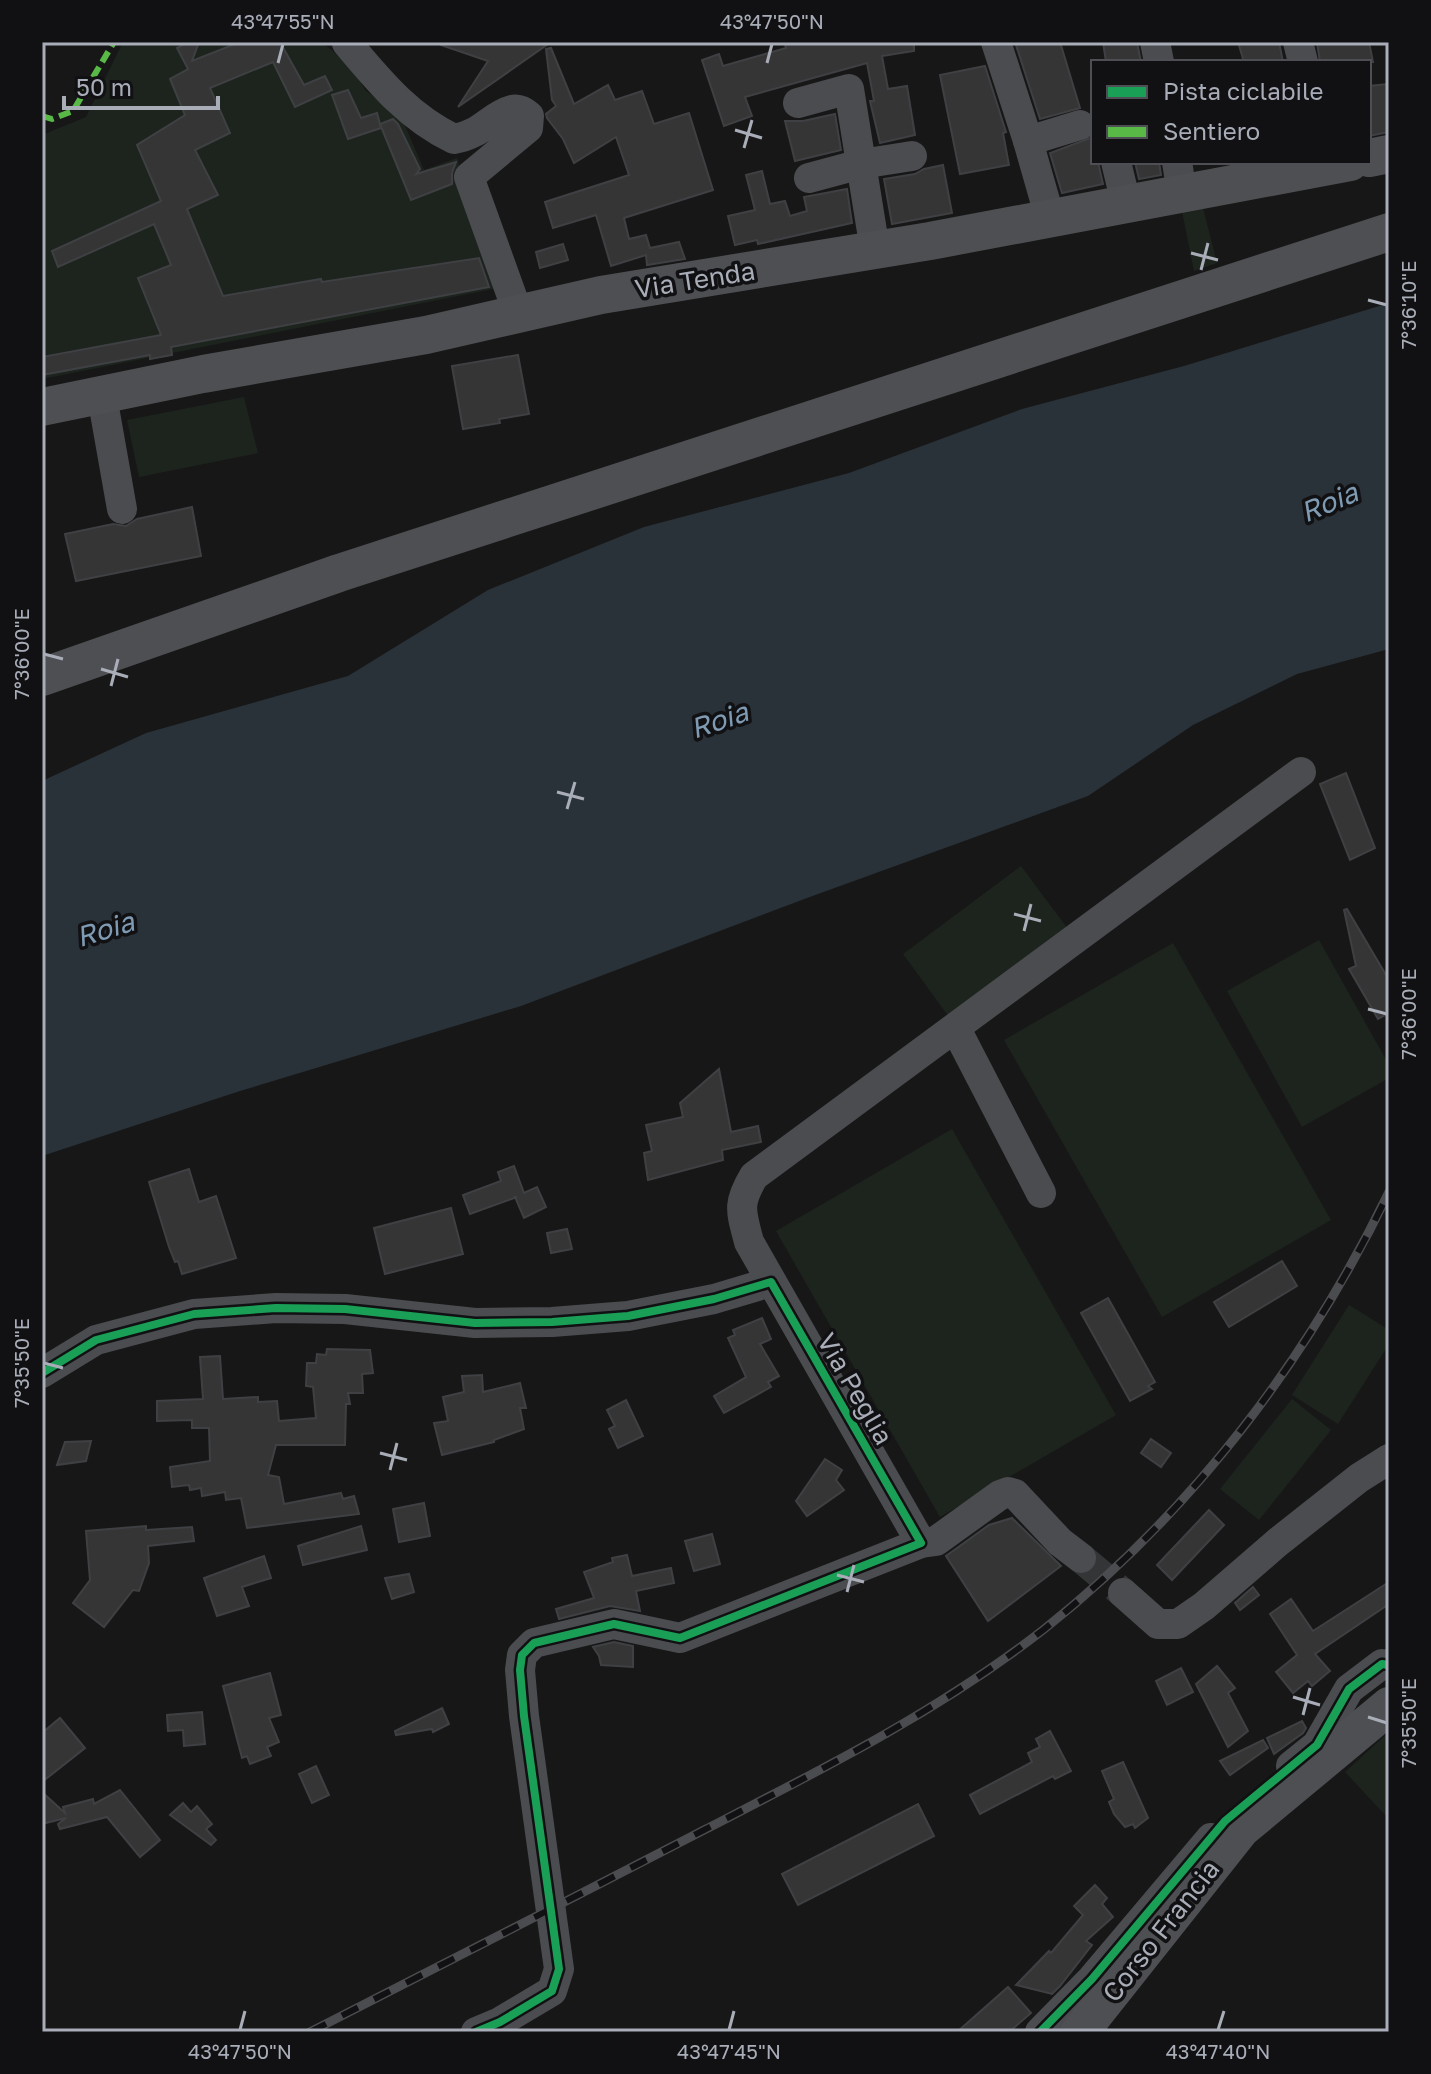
<svg xmlns="http://www.w3.org/2000/svg" width="1431" height="2074" font-family="'Golos Text',sans-serif">
  <rect width="100%" height="100%" fill="#171717"/>
  <!-- green -->
  <g fill="#1d241e">
    <polygon points="123,42 322,42 355,70 365,90 401,116 424,170 457,158 498,288 42,379 42,135 86,117"/>
    <polygon points="1202,204 1217,263 1194,271 1182,211"/>
    <polygon points="244,397 258,453 139,477 127,420"/>
    <polygon points="1021,866 1068,929 949,1017 903,954"/>
    <polygon points="1319,940 1389,1065 1389,1078 1302,1127 1227,991"/>
    <polygon points="1173,943 1331,1220 1162,1317 1004,1040"/>
    <polygon points="952,1129 1116,1415 940,1517 776,1231"/>
    <polygon points="1349,1305 1389,1330 1389,1344 1338,1424 1292,1395"/>
    <polygon points="1292,1399 1331,1430 1259,1520 1220,1489"/>
    <polygon points="1389,1732 1389,1819 1345,1772"/>
  </g>
  <!-- water -->
  <polygon fill="#2a3239" points="1389,303 1389,649 1297,674 1193,725 1088,796 807,898 521,1006 240,1091 42,1156 42,781 146,733 348,676 488,590 644,527 849,473 1022,409 1184,366"/>
  <!-- building -->
  <g fill="#353536" stroke="#3f4043" stroke-width="2">
    <polygon points="188,42 199,42 192,61 240,42 280,42 304,85 325,76 332,90 295,107 273,62 210,88 230,133 195,150 218,195 187,209 223,296 321,279 322,282 479,258 489,287 171,347 172,355 150,359 150,355 42,375 42,357 161,335 138,278 171,265 154,224 58,267 52,251 161,201 137,145 185,115 170,79 188,69 177,48"/>
    <polygon points="441,42 551,42 458,107 488,61 441,45"/>
    <polygon points="795,42 914,42 914,51 882,56 888,89 907,86 915,135 880,143 870,101 874,101 867,63 745,97 752,116 724,126 702,60 719,54 723,66 786,48 785,45"/>
    <polygon points="1015,42 1060,42 1080,108 1040,119"/>
    <polygon points="1103,42 1137,42 1141,62 1106,62"/>
    <polygon points="1238,42 1279,42 1283,62 1244,62"/>
    <polygon points="1317,42 1369,42 1373,62 1320,62"/>
    <polygon points="551,48 574,104 608,85 615,100 642,91 654,124 689,113 713,190 624,218 629,239 646,235 650,248 679,242 685,259 647,265 646,255 611,266 596,215 553,228 545,202 629,175 616,137 574,163 563,139 547,118 546,114 556,106 552,100 546,49"/>
    <polygon points="985,66 1006,132 1003,133 1009,165 960,174 940,75"/>
    <polygon points="1388,84 1389,132 1369,136 1369,86"/>
    <polygon points="348,90 361,118 377,113 381,128 348,139 332,95"/>
    <polygon points="835,114 841,150 795,161 785,121 803,121"/>
    <polygon points="393,119 398,124 420,169 416,174 456,162 452,173 452,184 411,200 380,124"/>
    <polygon points="1093,137 1093,162 1098,162 1103,184 1062,193 1050,153"/>
    <polygon points="1135,162 1159,162 1161,175 1139,179"/>
    <polygon points="943,165 952,213 892,224 884,179 915,174 924,169"/>
    <polygon points="762,171 770,204 785,201 790,216 807,211 804,197 847,189 852,223 758,244 757,240 735,245 728,216 755,210 746,175"/>
    <polygon points="563,244 568,260 540,268 536,252"/>
    <polygon points="518,355 529,414 499,419 500,423 463,429 452,366"/>
    <polygon points="192,507 201,556 76,581 65,534 113,524 126,526 137,519"/>
    <polygon points="1346,773 1375,848 1350,860 1320,784"/>
    <polygon points="1347,909 1389,980 1389,1013 1378,1019 1349,969 1356,966 1344,910"/>
    <polygon points="719,1069 731,1132 758,1126 761,1142 722,1150 723,1160 648,1180 644,1153 652,1151 646,1125 683,1117 680,1103"/>
    <polygon points="514,1166 524,1193 537,1187 546,1207 524,1218 515,1197 517,1197 470,1214 463,1195 501,1181 498,1172"/>
    <polygon points="189,1169 199,1202 216,1196 236,1258 182,1274 178,1261 175,1262 169,1247 149,1182"/>
    <polygon points="451,1208 463,1254 385,1274 374,1228"/>
    <polygon points="567,1229 572,1249 551,1253 547,1233"/>
    <polygon points="1282,1261 1297,1286 1229,1327 1214,1302"/>
    <polygon points="1108,1298 1155,1382 1148,1386 1152,1389 1130,1401 1081,1313"/>
    <polygon points="762,1318 771,1339 760,1344 779,1376 768,1382 771,1387 724,1413 714,1396 746,1377 728,1338 735,1335 733,1330"/>
    <polygon points="327,1349 370,1350 373,1373 362,1374 363,1393 348,1393 350,1404 346,1404 345,1445 276,1445 268,1475 279,1477 284,1504 341,1493 343,1499 354,1496 359,1514 247,1528 241,1498 226,1500 225,1492 202,1496 201,1488 190,1490 189,1485 172,1487 170,1467 210,1461 209,1428 192,1428 192,1420 157,1421 157,1401 203,1399 200,1357 220,1356 223,1399 258,1397 258,1402 277,1401 279,1421 316,1418 313,1387 306,1386 307,1363 316,1363 317,1354 326,1355"/>
    <polygon points="482,1375 483,1392 520,1383 526,1408 520,1408 524,1429 494,1440 494,1442 442,1455 434,1423 448,1421 443,1397 464,1392 462,1376"/>
    <polygon points="626,1400 643,1436 618,1448 609,1429 615,1426 607,1410"/>
    <polygon points="1151,1439 1171,1453 1161,1467 1141,1453"/>
    <polygon points="91,1441 86,1461 57,1465 65,1442"/>
    <polygon points="825,1459 842,1470 836,1480 844,1490 807,1516 796,1501"/>
    <polygon points="424,1503 430,1536 399,1542 393,1509"/>
    <polygon points="1209,1510 1224,1525 1172,1580 1157,1565"/>
    <polygon points="1012,1518 1061,1566 988,1621 946,1556 989,1525"/>
    <polygon points="146,1526 146,1530 192,1527 194,1541 148,1546 149,1563 139,1591 133,1590 104,1627 73,1603 90,1580 86,1531"/>
    <polygon points="361,1526 367,1550 303,1565 298,1546"/>
    <polygon points="712,1534 720,1564 694,1571 685,1541"/>
    <polygon points="627,1555 632,1576 671,1568 674,1583 636,1591 640,1611 610,1606 559,1619 556,1609 594,1598 584,1572 613,1562 612,1558"/>
    <polygon points="264,1556 271,1578 242,1587 249,1606 217,1616 204,1578"/>
    <polygon points="409,1574 414,1592 392,1599 385,1578"/>
    <polygon points="1389,1582 1389,1604 1315,1654 1330,1671 1312,1686 1308,1681 1293,1693 1276,1672 1297,1655 1270,1614 1291,1599 1313,1631"/>
    <polygon points="1253,1587 1259,1595 1240,1610 1235,1603"/>
    <polygon points="614,1642 633,1646 633,1667 601,1665 599,1656 593,1647"/>
    <polygon points="1217,1666 1235,1688 1228,1693 1248,1731 1228,1747 1196,1684"/>
    <polygon points="1181,1668 1193,1692 1167,1705 1156,1681"/>
    <polygon points="270,1673 281,1715 269,1718 279,1742 267,1747 271,1756 250,1764 247,1756 242,1758 223,1686"/>
    <polygon points="442,1708 449,1724 433,1732 432,1729 396,1735 395,1731"/>
    <polygon points="202,1712 205,1744 184,1746 183,1730 168,1731 167,1715"/>
    <polygon points="60,1718 85,1748 42,1782 42,1733"/>
    <polygon points="1302,1721 1306,1728 1303,1733 1274,1754 1267,1738"/>
    <polygon points="1050,1731 1071,1771 1055,1779 1053,1776 980,1814 970,1795 1032,1762 1028,1753 1040,1747 1036,1739"/>
    <polygon points="1263,1740 1268,1748 1230,1775 1220,1761"/>
    <polygon points="1123,1762 1148,1818 1135,1828 1133,1824 1125,1827 1114,1814 1109,1802 1114,1799 1102,1771"/>
    <polygon points="316,1766 329,1795 312,1803 299,1774"/>
    <polygon points="120,1790 160,1840 140,1857 107,1817 60,1829 58,1824 66,1818 42,1824 42,1792 65,1813 63,1807 93,1799 94,1804"/>
    <polygon points="183,1803 191,1812 197,1806 212,1824 206,1829 216,1840 211,1845 170,1815"/>
    <polygon points="918,1804 934,1836 798,1905 782,1874"/>
    <polygon points="1095,1885 1107,1898 1102,1904 1113,1917 1086,1941 1092,1945 1060,1986 1052,1994 1016,1985 1049,1951 1051,1953 1083,1915 1074,1906"/>
    <polygon points="1008,1987 1031,2013 1009,2032 957,2032"/>
  </g>
  <g fill="none" stroke-linecap="round" stroke-linejoin="round">
    <!-- minor-tunnel -->
    <polyline stroke="#343537" stroke-width="30" stroke-dasharray="30 15" stroke-linecap="butt" points="1081,1558 1123,1593"/>
    <!-- minor -->
    <g stroke="#4b4c50" stroke-width="30">
      <polyline points="996,42 1028,141"/>
      <polyline points="1155,42 1159,62"/>
      <polyline points="1298,42 1303,62"/>
      <path d="M347 43C379 81 408 117 454 139 483 134 490 116 512 110 519 108 524 112 529 116L528 128 469 177 518 313"/>
      <polyline points="798,103 849,89 875,250"/>
      <polyline points="1116,162 1126,203"/>
      <polyline points="1177,162 1182,193"/>
      <polyline points="809,178 861,164 912,156"/>
      <polyline points="1050,218 1028,141 1080,125"/>
      <polyline points="102,396 122,509"/>
      <polyline points="956,1029 1041,1193"/>
      <polyline points="42,1373 96,1340 194,1314 276,1308 345,1309 475,1323 552,1322 628,1316 714,1299 771,1282"/>
      <path d="M921 1543 749 1242C741 1211 737 1204 754 1176L1301 772"/>
      <polyline points="1123,1593 1158,1624 1178,1624 1204,1606 1278,1542 1359,1478 1389,1459"/>
      <polyline points="1291,1766 1317,1745 1349,1689 1382,1664 1389,1665"/>
      <polyline points="476,2032 500,2022 552,1991 559,1969 524,1716 520,1670 522,1655 534,1643 614,1624 680,1638 921,1543 936,1541 1000,1495 1008,1492 1015,1494 1060,1542 1081,1558"/>
      <polyline points="1040,2032 1092,1979 1211,1838"/>
    </g>
    <!-- major -->
    <g stroke="#4d4f52" stroke-width="38">
      <polyline points="1369,158 1389,154"/>
      <polyline points="42,407 203,374 426,335 601,295 930,241 1350,162"/>
      <polyline points="42,677 339,573 1389,232"/>
      <polyline points="1080,2032 1241,1829 1389,1706"/>
    </g>
    <!-- rail casing -->
    <g stroke="#4b4c4f" stroke-width="9">
      <path id="rail" d="M310 2032C441 1965 573 1898 704 1830 821 1770 939 1711 1043 1630 1191 1513 1307 1361 1389 1192"/>
    </g>
    <!-- rail -->
    <use href="#rail" stroke="#111113" stroke-width="6" stroke-dasharray="18" stroke-linecap="butt"/>
    <!-- quiet -->
    <g stroke="#58b947" stroke-width="6" stroke-dasharray="12 6" stroke-linecap="butt">
      <polyline points="347,42 347,43"/>
      <polyline points="42,116 52,119 73,111 114,42"/>
    </g>
    <!-- cycleway casing -->
    <g stroke="#111113" stroke-width="13">
      <g id="cycleway">
        <polyline points="42,1373 96,1340 194,1314 276,1308 345,1309 475,1323 552,1322 628,1316 714,1299 771,1282 921,1543 680,1638 614,1624 534,1643 522,1655 520,1670 524,1716 559,1969 552,1991 500,2022 476,2032"/>
        <polyline points="1040,2032 1092,1979 1225,1821 1317,1745 1349,1689 1382,1664 1389,1665"/>
      </g>
    </g>
    <!-- cycleway -->
    <use href="#cycleway" stroke="#1a9f57" stroke-width="8"/>
  </g>
  <!-- ticks -->
  <path fill="none" stroke="#a8adb8" stroke-width="3" d="M278 63 283 44M767 63 772 44M735 130 762 138M744 148 752 120M1191 253 1218 260M1201 270 1208 243M1368 300 1387 305M44 654 63 659M101 669 128 677M111 686 118 659M557 792 584 799M567 809 575 782M1014 914 1041 921M1024 931 1031 904M1368 1009 1387 1014M44 1363 63 1368M380 1453 407 1460M390 1470 397 1443M837 1575 864 1582M847 1592 854 1565M1293 1697 1320 1705M1303 1715 1310 1688M1368 1717 1387 1723M240 2030 245 2011M729 2030 734 2011M1218 2030 1224 2011"/>
  <g text-anchor="middle" stroke-width="7" stroke-linejoin="round" paint-order="stroke">
    <!-- street labels -->
    <g font-size="26" fill="#a8adb8" stroke="#111113">
      <text transform="translate(695 280) rotate(-9)" y="9">Via Tenda</text>
      <text transform="translate(855 1389) rotate(60)" y="9">Via Peglia</text>
      <text transform="translate(1161 1931) rotate(-52)" y="9">Corso Francia</text>
    </g>
    <!-- water labels -->
    <g font-size="28" font-style="italic" fill="#7f9bb3" stroke="#111113">
      <text transform="translate(1329 502) rotate(-23)" y="10">Roia</text>
      <text transform="translate(719 720) rotate(-19)" y="10">Roia</text>
      <text transform="translate(105 929) rotate(-17)" y="10">Roia</text>
    </g>
  </g>
  <!-- border -->
  <rect width="1431" height="2074" fill="none" stroke="#111113" stroke-width="88"/>
  <!-- legend -->
  <rect x="1091" y="60" width="280" height="104" fill="#111113" stroke="#4d4f55" stroke-width="2"/>
  <rect x="1107" y="86" width="40" height="12" fill="#1a9f57" stroke="#4d4f55" stroke-width="2"/>
  <text x="1163" y="100" font-size="24" fill="#a8adb8">Pista ciclabile</text>
  <rect x="1107" y="126" width="40" height="12" fill="#58b947" stroke="#4d4f55" stroke-width="2"/>
  <text x="1163" y="140" font-size="24" fill="#a8adb8">Sentiero</text>
  <!-- scale -->
  <path d="M64 96v12h154v-12" fill="none" stroke="#a8adb8" stroke-width="4"/>
  <text x="76" y="96" font-size="24" fill="#a8adb8" stroke="#111113" stroke-width="6" paint-order="stroke">50 m</text>
  <rect x="44" y="44" width="1343" height="1986" fill="none" stroke="#a8adb8" stroke-width="3"/>
  <g font-size="20" text-anchor="middle" fill="#a8adb8">
    <text x="283" y="29">43°47'55"N</text>
    <text x="772" y="29">43°47'50"N</text>
    <text transform="translate(1409 305) rotate(-90)" y="7">7°36'10"E</text>
    <text transform="translate(22 654) rotate(-90)" y="7">7°36'00"E</text>
    <text transform="translate(1409 1014) rotate(-90)" y="7">7°36'00"E</text>
    <text transform="translate(22 1363) rotate(-90)" y="7">7°35'50"E</text>
    <text transform="translate(1409 1723) rotate(-90)" y="7">7°35'50"E</text>
    <text x="240" y="2059">43°47'50"N</text>
    <text x="729" y="2059">43°47'45"N</text>
    <text x="1218" y="2059">43°47'40"N</text>
  </g>
</svg>
